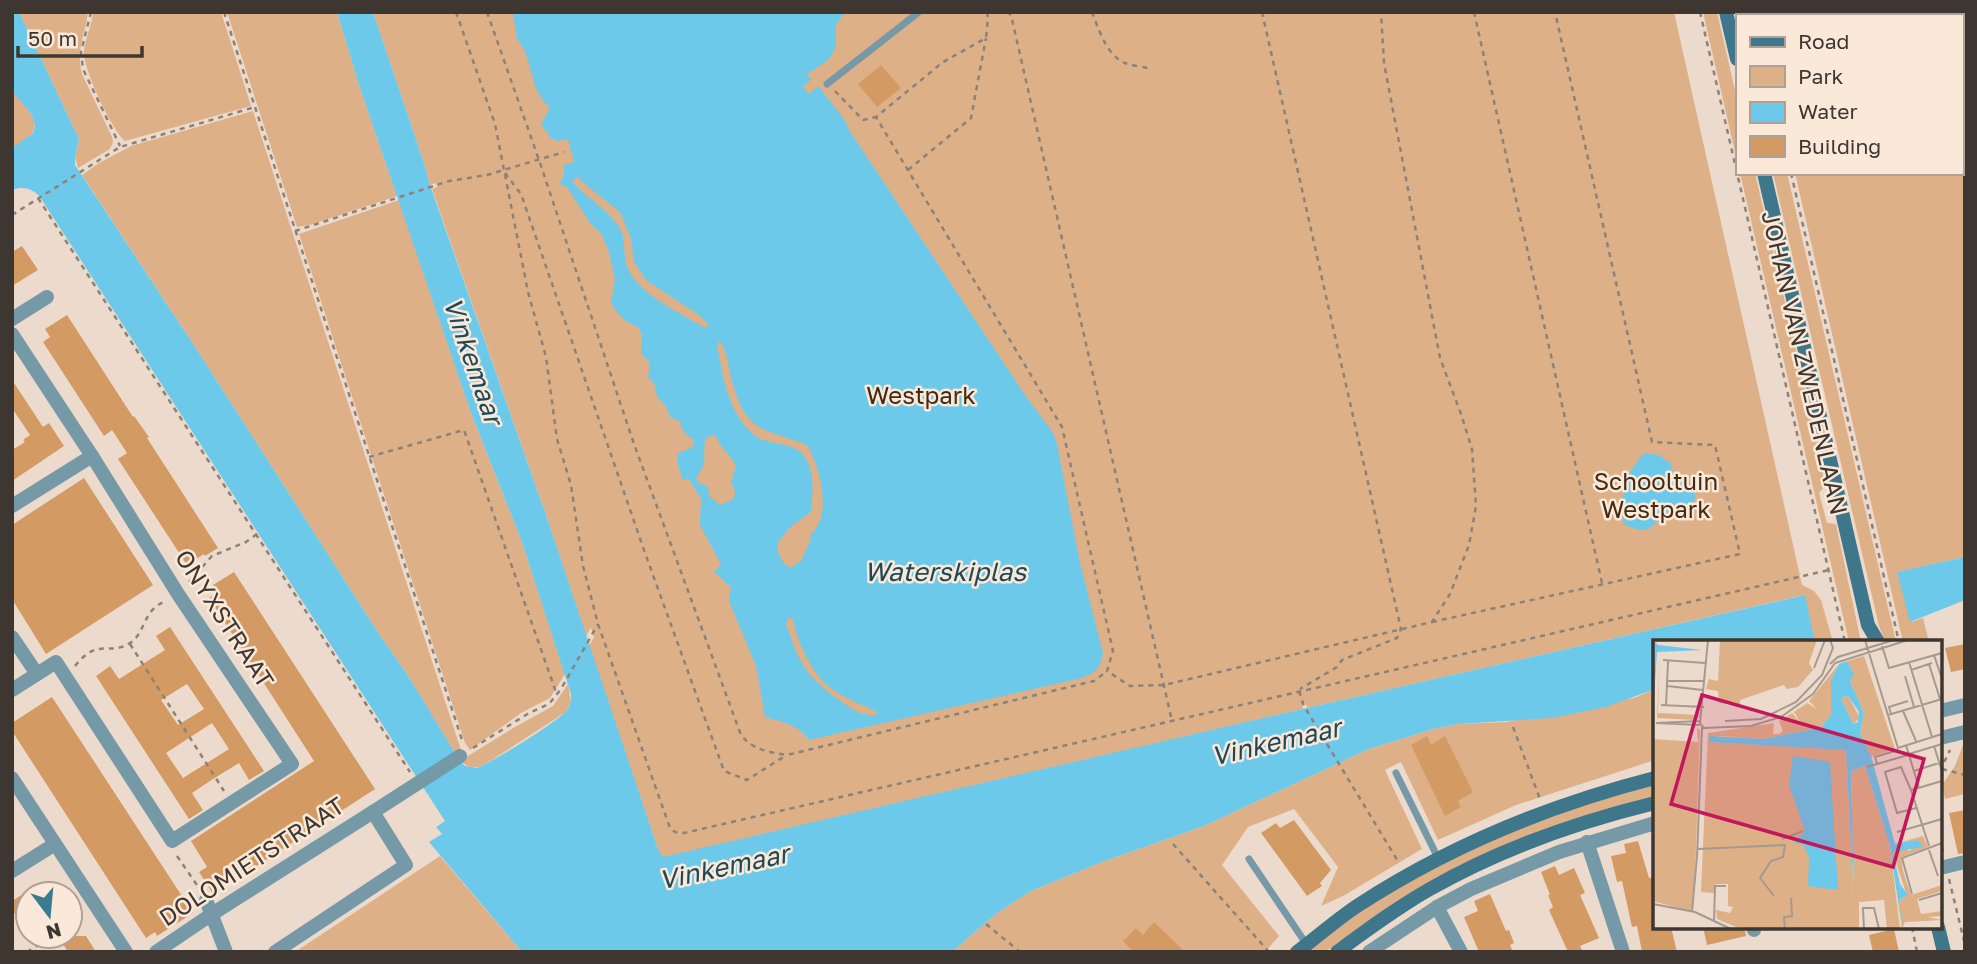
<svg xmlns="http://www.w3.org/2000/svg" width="1977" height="964" font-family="'Golos Text',sans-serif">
  <rect width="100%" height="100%" fill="#ecdbcc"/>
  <!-- green -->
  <g fill="#deb087">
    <path d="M19 12H88C85 37 76 47 82 74L112 137 113 142 110 149 78 168 75 157 79 139Z"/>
    <path d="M93 12H221L251 106 125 141C112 130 82 68 84 50 86 37 92 25 93 12Z"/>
    <polygon points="227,12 337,12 359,85 397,196 310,225 297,227"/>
    <polygon points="373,12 1674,12 1802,585 1814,591 1821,600 1833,642 1815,642 1804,595 1307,708 1305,703 1302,703 1303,709 663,858 658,849 589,646 594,637 591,628 586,636 548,521 432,189 437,187 436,183 430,185 424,163"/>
    <polygon points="1703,12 1717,12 1737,99 1737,161"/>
    <polygon points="1758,12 1965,12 1965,557 1898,572 1911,622 1923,618 1929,642 1903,642 1795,173 1961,173 1961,16 1759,16"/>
    <path d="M12 91C21 101 43 120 31 135 27 140 18 144 12 148Z"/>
    <polygon points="253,111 460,747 461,752 456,755 407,674 379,634 199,353 82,175 99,163 131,146"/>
    <polygon points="1740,173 1755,173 1827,483 1819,493 1827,523 1836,524 1861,642 1849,642"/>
    <polygon points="1773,173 1787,173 1896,642 1885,642 1879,626"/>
    <polygon points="399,200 471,413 522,542 565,674 550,698 521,713 470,750 465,743 299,234"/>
    <path d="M568 684 571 702 566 712 484 765C474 769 468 768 460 761L515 727 553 706Z"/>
    <polygon points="1655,689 1655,760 1516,805 1438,840 1401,762 1385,770 1422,849 1343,896 1321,906 1338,867 1294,809 1248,827 1222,865 1279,936 1265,952 952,952 997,913 1031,891 1102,862 1204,826 1369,749 1433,729 1458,724 1506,722 1634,698"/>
    <polygon points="1965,744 1965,794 1945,799 1942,785 1955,766 1963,745"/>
    <path d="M1655 785V797C1611 808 1568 819 1527 838L1364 924 1325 952H1302L1354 914 1451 857 1549 814Z"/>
    <polygon points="440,856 522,952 295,952"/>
  </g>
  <!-- water -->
  <g fill="#6cc9e9" fill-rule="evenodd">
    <path d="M12 12H19L79 139 75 157V165L199 353 379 634 407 674 460 761 465 766 477 768C492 762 558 722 567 710 571 705 571 700 571 694L522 542 471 413 359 85 337 12H373L424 163 430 185 548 521 658 849 663 857 1307 708 1805 595 1815 642H1655V689L1606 707 1552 718 1458 724 1433 729 1369 749 1204 826 1102 862 1031 891 997 913 952 952H522L429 842 442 834 436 827 445 821 40 197C32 188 23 186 12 190V148L33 133 35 126 32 115 12 91Z"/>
    <path d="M513 12H845L836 25V44L833 53 828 60 806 75 812 79 803 87 809 94 818 86 844 119 849 130 1025 395 1053 433 1057 444 1080 563 1103 653C1101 667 1095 673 1082 678L809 740C799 725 782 722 765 717L756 666 729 601 731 587 714 572 721 564 700 525 701 499 689 479 682 480C681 470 676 465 677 454L694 446V440C686 435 681 431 680 421L670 417 666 406 657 397 655 385 648 377 650 363 641 353 642 335 638 327C625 323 618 314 611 303L615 280 609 252 601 233 590 223 567 187 559 184 564 176V165L574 162 568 139 557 141 551 138 541 124 549 110 548 105 544 102 536 89 525 51 517 39ZM577 177 586 185 620 212 631 239 634 262 646 280 699 315 709 325 705 328C682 314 640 295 628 269 622 255 627 239 619 227 608 209 585 197 572 181ZM720 341C727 351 728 365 731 377 746 434 759 426 807 445 820 466 833 516 811 534L810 541 801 561 790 568C781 562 778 554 777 544L790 527 811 512C813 492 817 459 794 448 780 442 764 444 753 434 727 410 723 377 717 344ZM713 435 716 436C719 447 731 455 736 466L731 482 735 491 734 499 720 505 709 496 708 487 698 482 696 477C710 462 701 456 706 438ZM789 617 793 619C796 639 812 673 828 686 842 697 861 704 877 712L876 715C862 716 853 710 842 702 806 677 800 665 786 624Z"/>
    <path d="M1644 453 1659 455 1671 464 1673 473C1688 473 1691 484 1696 497L1691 505C1686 507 1679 507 1674 509 1651 517 1657 541 1624 524L1620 505 1626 485V477Z"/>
    <polygon points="1965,557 1965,600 1910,622 1897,572"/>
  </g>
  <!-- building -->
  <g fill="#d49a64" fill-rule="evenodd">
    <polygon points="881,65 901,88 877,107 858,84"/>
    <polygon points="22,246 38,270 12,286 12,252"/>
    <polygon points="67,315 133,417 134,416 149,437 147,438 218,548 205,556 204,554 187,565 118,459 127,453 112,430 104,436 43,342 50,337 45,329"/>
    <polygon points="12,380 43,427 49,423 64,446 12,481 12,450 25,442 23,440 30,435 12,408"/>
    <polygon points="84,478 153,585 46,654 12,599 12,525"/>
    <polygon points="234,572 375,789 213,894 199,872 207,867 191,841 314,761 209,598 218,592 213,585"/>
    <path d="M170 627 264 771 249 780 239 763 213 779 192 793 203 810 189 819 96 676 110 666 119 679 165 650 156 636ZM187 684 204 709 178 725 161 700ZM212 723 229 749 183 778 166 753Z"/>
    <polygon points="1965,644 1965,669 1951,672 1945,648"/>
    <polygon points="52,697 193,913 157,936 155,932 146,938 12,731 12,723"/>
    <polygon points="1427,736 1431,745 1445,736 1473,792 1458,801 1461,807 1445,816 1411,745"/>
    <polygon points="1965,810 1965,853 1958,854 1949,813"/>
    <polygon points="1294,820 1331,870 1320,883 1322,886 1307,896 1261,833 1276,823 1280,828"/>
    <polygon points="1638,841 1649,878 1655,877 1655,927 1671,927 1677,952 1642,952 1637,926 1632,927 1622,881 1617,882 1611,856 1626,853 1624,844"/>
    <polygon points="1555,866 1559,875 1574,868 1585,893 1580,895 1599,938 1580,946 1583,952 1568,952 1549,910 1553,907 1548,895 1550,895 1541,872"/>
    <polygon points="28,891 28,934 12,910 12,901"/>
    <polygon points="1490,894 1506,931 1509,930 1514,943 1510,945 1513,952 1479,952 1464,917 1478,911 1474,901"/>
    <polygon points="1154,922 1185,952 1134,952 1123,941 1136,928 1143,935"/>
    <polygon points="1703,927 1744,927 1746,936 1707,945"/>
    <polygon points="1894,929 1899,952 1873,952 1869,935"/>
    <polygon points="58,936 86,936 96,952 68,952"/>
  </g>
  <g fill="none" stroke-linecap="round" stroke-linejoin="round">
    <!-- path -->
    <g stroke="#8d8278" stroke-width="2.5" stroke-dasharray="5 5" stroke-linecap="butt">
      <polyline points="91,12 81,52 83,69 120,146"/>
      <polyline points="224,12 463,743"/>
      <polyline points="456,12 495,124 528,292 546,357 557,439 571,485 583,566 598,624 670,828 675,832 684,833 1829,570"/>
      <path d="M487 12 539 160 634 444 741 735C753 750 768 752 787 755L1094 681 1107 671"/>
      <polyline points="987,12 988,18 986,38 943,62 876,117 1062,427 1113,651 1107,671 1130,686 1164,685 1432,622 1450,594 1469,545 1476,506 1472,449 1461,414 1440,358 1384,63 1381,12"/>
      <polyline points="1007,12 1011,15 1172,721"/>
      <path d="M1092 12C1098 28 1107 56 1125 63 1133 66 1144 67 1152 69"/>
      <polyline points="1262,12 1401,629 1397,638 1342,660 1337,667 1300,689"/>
      <polyline points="1474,12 1602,583"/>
      <polyline points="1700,12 1845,642"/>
      <polyline points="1754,12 1755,16"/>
      <polyline points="835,91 863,120 876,117"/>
      <polyline points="908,170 971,118 986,38"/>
      <polyline points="505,173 521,194 645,553 724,771 747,780 785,756"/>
      <polyline points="1791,173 1899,642"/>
      <polyline points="38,198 410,772"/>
      <polyline points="12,215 120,147 255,107"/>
      <polyline points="295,231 449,181 487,175 564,152"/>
      <polyline points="369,457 464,430 557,695"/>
      <polyline points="189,582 212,556 246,542 257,534"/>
      <polyline points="1432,622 1740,554 1715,445 1652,442 1555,12"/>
      <polyline points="130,644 224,791"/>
      <path d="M75 666C99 636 109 657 130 643 143 635 144 615 156 607 159 604 162 603 166 601"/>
      <polyline points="1299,691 1304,706 1399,863"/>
      <polyline points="1513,727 1540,799"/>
      <polyline points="473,748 529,713 549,704 561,689 598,624"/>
      <polyline points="1942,769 1965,775"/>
      <polyline points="1940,771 1950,750"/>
      <polyline points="1940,839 1943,852"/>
      <polyline points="1173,844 1269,952"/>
      <polyline points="177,856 199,888"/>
      <polyline points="1949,879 1965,945"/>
      <polyline points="70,924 85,914"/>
      <polyline points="986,924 1020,952"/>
      <polyline points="1912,927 1917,952"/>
      <polyline points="27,952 52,936"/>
    </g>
    <!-- lane -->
    <g stroke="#7599a7" stroke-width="7">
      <polyline points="827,84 919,12"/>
      <polyline points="1396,773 1438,858"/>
      <polyline points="1249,859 1307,945"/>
    </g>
    <!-- street -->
    <g stroke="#7599a7" stroke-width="14">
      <polyline points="12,319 47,297"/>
      <polyline points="12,334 92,456"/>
      <polyline points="12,506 92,456 178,594 292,764 172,841 56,662 12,690"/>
      <polyline points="12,637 37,674"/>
      <polyline points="1940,711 1965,705"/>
      <polyline points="1940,738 1965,732"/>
      <polyline points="12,778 126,952"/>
      <polyline points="1587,842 1623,952"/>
      <polyline points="1940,868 1965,862"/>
      <polyline points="12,871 55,844"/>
      <polyline points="206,900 226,952"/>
      <polyline points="1437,907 1461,952"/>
      <polyline points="1754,927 1754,930"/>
      <polyline points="156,952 212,914 373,812"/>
      <polyline points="275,952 406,865 373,812 460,756"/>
      <polyline points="1369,952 1437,907 1471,889 1559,852 1655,823"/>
    </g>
    <!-- secondary -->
    <g stroke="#3e778b" stroke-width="14">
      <polyline points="1726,12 1737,59"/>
      <polyline points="1764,173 1868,625 1878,642"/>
      <polyline points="1938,927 1944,952"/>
      <path d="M1297 952C1317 937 1336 920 1357 906 1449 846 1549 805 1655 778"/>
      <path d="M1337 952C1367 930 1398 907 1430 889 1500 849 1577 822 1655 803"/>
    </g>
  </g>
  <g text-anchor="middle" stroke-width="5" stroke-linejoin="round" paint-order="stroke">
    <!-- street labels -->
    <g font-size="24" fill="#3e3731" stroke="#fae8d9">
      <text transform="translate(1804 363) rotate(77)" y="8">JOHAN VAN ZWEDENLAAN</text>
      <text transform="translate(224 619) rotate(57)" y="8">ONYXSTRAAT</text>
      <text transform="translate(252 862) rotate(-33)" y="8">DOLOMIETSTRAAT</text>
    </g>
    <!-- park labels -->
    <g font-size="24" fill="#432a13" stroke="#fae8d9">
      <text x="921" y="404">Westpark</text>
      <text x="1656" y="490">Schooltuin<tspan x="1656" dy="28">Westpark</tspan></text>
    </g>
    <!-- water labels -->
    <g font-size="26" font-style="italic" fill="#1f4957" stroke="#fae8d9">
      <text transform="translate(473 361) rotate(71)" y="9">Vinkemaar</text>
      <text x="945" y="581">Waterskiplas</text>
      <text transform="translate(1276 742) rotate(-13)" y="9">Vinkemaar</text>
      <text transform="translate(724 867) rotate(-12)" y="9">Vinkemaar</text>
    </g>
  </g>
  <!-- overview -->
  <g transform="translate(1653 640)">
    <rect width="289" height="289" fill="#ecdbcc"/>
    <path d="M67 0H164L156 23 160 30 145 47 134 49 131 45 87 60V65L66 63 65 51 53 49 56 39 65 41ZM7 12 5 73 47 75 43 80 4 78ZM211 16 242 109 218 117 207 93 211 73 197 41 200 32 194 21ZM186 24 178 40V75L167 88 110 99 66 96 56 102 193 109 201 258 198 131 212 126 237 206 247 289H234L231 260 206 262V289H88L64 279 63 270 77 273 80 267 75 266V244H62L61 253 48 252 55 93 121 83 120 94H126L130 91 126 81 139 73 147 82 141 72 154 63 164 69 156 61ZM195 56 207 78 200 84 188 58ZM44 87 47 91 43 209 40 269 35 271 0 261V99L45 102ZM270 196 275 207 248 217 250 231 258 255 289 245V251L264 259 268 274 289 271V276L275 277 289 280 252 282 249 289 246 260 254 256 240 213 250 208 257 211 264 200 242 204Z" fill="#deb087"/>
    <path d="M0 0 5 5 50 10 4 12 0 75ZM194 21 201 34 197 41 211 73 207 93 219 119 242 204 264 200 270 207 240 212 247 244 255 255 246 260 249 289 237 206 212 126 198 131 201 258 193 110 56 102 57 96 110 99 167 88 178 75V40L186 24ZM195 56 206 72 205 82 200 84 188 58ZM140 116 177 122 185 250 155 246 156 218 151 205 141 203 152 191 136 145Z" fill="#6cc9e9" fill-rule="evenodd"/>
    <path fill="none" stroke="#a6998e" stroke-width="2" d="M55 0 47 83 51 88 98 86 128 77 160 54 182 23 255 0M212 0 245 108 289 94M229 6 236 28 289 13M281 15 289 39M10 20 52 23M256 22 279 97M177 24 185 17 241 0M276 24 287 59M161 28 172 0M258 30 279 23M252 36 261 67M14 41H51M14 46 50 50M8 65 51 67M13 66 15 21M250 71 263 101M238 74 236 67 255 61M235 75 289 59M72 81 108 79 143 62 169 35 180 8 177 0M47 85 3 83 47 81M253 105 266 148M281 106 289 131M256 114 289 104M224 124 255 115M213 127 224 124 222 117 245 110M261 131 289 122M258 150 289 141M263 168 244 173 232 132 248 127 258 150 276 206M244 192 289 179M129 199 150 191M45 209 132 205 130 217 118 221 107 238 121 256M276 210 285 236M44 218 49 87M259 254 249 218 289 203M266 260 289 253M0 264 42 272 78 289M39 272 44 216M61 281 62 246H73M132 289 131 277 139 276 138 258M211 289 210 268H221L226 289"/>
    <path fill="#c2185b" fill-opacity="0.15" stroke="#c2185b" stroke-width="3.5" d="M49 55 271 119 240 227 18 164Z"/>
    <rect width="289" height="289" fill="none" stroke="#3e3731" stroke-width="3.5"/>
  </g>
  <!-- border -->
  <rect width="1977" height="964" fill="none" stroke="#3e3731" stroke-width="28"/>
  <!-- legend -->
  <rect x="1736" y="14" width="228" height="161" fill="#fae8d9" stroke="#afa196" stroke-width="2"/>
  <rect x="1750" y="37" width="35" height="10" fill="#3e778b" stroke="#afa196" stroke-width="2"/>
  <text x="1798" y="49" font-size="21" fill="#3e3731">Road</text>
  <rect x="1750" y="66" width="35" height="21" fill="#deb087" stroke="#afa196" stroke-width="2"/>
  <text x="1798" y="84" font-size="21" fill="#3e3731">Park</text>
  <rect x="1750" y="102" width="35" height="21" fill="#6cc9e9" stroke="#afa196" stroke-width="2"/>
  <text x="1798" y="119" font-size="21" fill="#3e3731">Water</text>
  <rect x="1750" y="136" width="35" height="21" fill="#d49a64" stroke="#afa196" stroke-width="2"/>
  <text x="1798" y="154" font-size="21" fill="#3e3731">Building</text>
  <!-- north arrow -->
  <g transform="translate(49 915) rotate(164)"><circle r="33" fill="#fae8d9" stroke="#afa196" stroke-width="2"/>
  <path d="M0-5L12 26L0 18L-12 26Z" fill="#3d7b90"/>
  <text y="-10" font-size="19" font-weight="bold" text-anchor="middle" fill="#3e3731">N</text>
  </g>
  <!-- scale -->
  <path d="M18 46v10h124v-10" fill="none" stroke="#3e3731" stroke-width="3.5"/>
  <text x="28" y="46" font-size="21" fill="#3e3731" stroke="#fae8d9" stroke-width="5" paint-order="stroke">50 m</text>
</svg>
